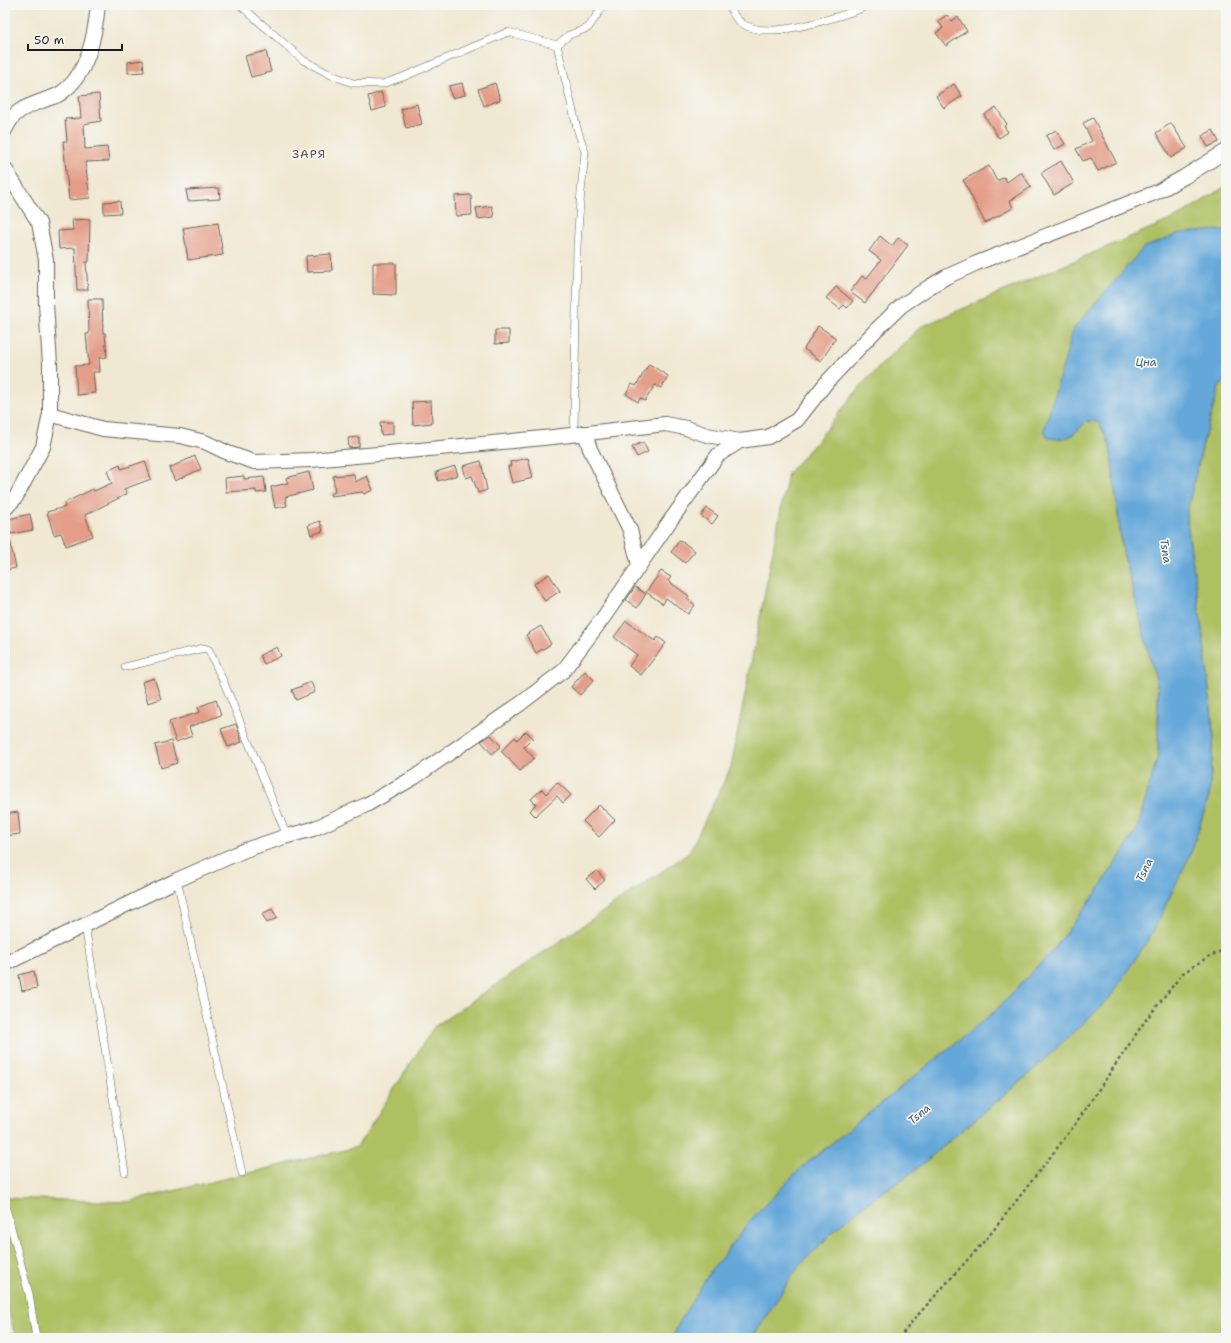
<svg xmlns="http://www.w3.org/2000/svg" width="1231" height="1343" font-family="'Shantell Sans',sans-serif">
  <rect width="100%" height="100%" fill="#f6f6f2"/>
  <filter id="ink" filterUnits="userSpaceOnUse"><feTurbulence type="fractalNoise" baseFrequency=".025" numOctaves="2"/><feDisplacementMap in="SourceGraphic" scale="8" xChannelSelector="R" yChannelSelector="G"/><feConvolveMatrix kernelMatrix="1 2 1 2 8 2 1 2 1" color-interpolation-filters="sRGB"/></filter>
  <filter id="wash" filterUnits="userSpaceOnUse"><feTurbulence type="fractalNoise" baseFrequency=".012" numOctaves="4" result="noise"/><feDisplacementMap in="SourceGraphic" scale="16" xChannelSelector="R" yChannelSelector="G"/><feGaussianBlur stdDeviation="0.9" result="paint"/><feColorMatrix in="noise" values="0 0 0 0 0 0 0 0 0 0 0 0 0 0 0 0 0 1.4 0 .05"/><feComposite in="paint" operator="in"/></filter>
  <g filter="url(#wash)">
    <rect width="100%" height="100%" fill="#f0e8d2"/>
    <!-- green -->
    <g fill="#afc063" stroke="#666e40">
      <polygon points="1226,186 1226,231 1217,230 1072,436 1087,421 1099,422 1110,446 1122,548 1158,689 1158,756 1137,830 1098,890 1054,949 994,1012 800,1169 680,1321 672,1338 16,1338 5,1298 5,1198 127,1202 357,1147 434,1027 689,853 731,767 788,473 812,447 863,383 920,327 1177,217"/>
      <polygon points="1226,381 1226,1338 752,1338 799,1266 833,1232 864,1205 914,1171 1029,1074 1191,853 1209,796 1214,736 1204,644 1186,515 1204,440 1219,387"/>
    </g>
    <!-- water -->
    <path fill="#65a7d9" stroke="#40627a" d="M1217 230 1226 231V381L1219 387 1204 440 1186 515 1204 644 1214 736 1209 796 1191 853 1152 934 1108 1000 1029 1074 914 1171 864 1205 833 1232 799 1266 752 1338H672L680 1321 708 1275 753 1217 800 1169 994 1012 1054 949 1098 890 1137 830 1158 756V689L1122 548 1110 446 1099 422 1087 421C1073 435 1070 441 1048 438L1044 430 1074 328 1143 248 1180 233Z"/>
    <g id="blocks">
      <!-- building -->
      <g fill="#e49d87">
        <polygon points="947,15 952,21 958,17 967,31 946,46 936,33 943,28 938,21"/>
        <polygon points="266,51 271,72 251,77 245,56"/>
        <polygon points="143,60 144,72 128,73 128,62"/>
        <polygon points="462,83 465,95 452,98 449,86"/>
        <polygon points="495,83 500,100 484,106 478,89"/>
        <polygon points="954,84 962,96 944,108 936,96"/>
        <polygon points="381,92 386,107 372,111 368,96"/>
        <polygon points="99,94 101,121 84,124 85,149 107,147 109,161 85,162 90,198 69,200 63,141 67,141 65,119 81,118 79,96"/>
        <polygon points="417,104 422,124 406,128 401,109"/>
        <polygon points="996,107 1007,124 1004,126 1008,132 999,138 984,115"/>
        <polygon points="1093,118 1116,162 1098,171 1091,158 1083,161 1076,149 1092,141 1083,123"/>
        <polygon points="1171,123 1187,148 1171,158 1156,133"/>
        <polygon points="1056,130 1065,144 1054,150 1046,136"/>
        <polygon points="1213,130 1219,142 1208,147 1202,136"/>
        <polygon points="1061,161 1074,183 1054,195 1041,173"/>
        <polygon points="989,166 997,181 1004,177 1007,182 1021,172 1031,187 1010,201 1013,208 985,223 963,180"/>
        <polygon points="219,188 220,199 188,201 186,190"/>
        <polygon points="471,195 472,215 456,216 455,196"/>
        <polygon points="120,201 121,213 104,214 104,202"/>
        <polygon points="492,206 494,217 478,219 476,208"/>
        <polygon points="90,219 89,262 86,262 88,290 77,290 75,248 59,249 58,231 73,230 72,220"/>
        <polygon points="218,223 223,255 188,260 183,228"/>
        <polygon points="880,236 892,246 898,238 908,245 865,303 850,292 862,276 866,279 881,260 869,251"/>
        <polygon points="331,254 332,271 307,272 306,256"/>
        <polygon points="373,263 396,263 396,295 373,294"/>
        <polygon points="836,287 853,301 847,308 844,305 840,309 826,298"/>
        <polygon points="88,299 102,299 103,333 105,333 107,357 99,358 100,372 93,372 95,393 77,395 75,366 89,365 86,334 89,334"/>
        <polygon points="818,326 836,338 821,361 804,349"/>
        <polygon points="495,330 509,330 509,343 495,344"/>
        <polygon points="649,364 668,376 661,388 655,385 645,401 640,398 638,402 626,394 632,384 636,386"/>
        <polygon points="431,401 432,423 413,425 412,402"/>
        <polygon points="380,422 393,422 393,434 381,435"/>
        <polygon points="359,437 359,447 349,448 348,438"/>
        <polygon points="643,442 648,452 637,457 632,447"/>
        <polygon points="195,456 201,469 175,481 169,468"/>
        <polygon points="528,458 533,478 512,483 508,466 511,466 510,462"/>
        <polygon points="145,461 151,479 124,489 127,494 85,515 93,536 66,546 61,533 54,535 47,512 65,507 64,503 93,489 94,491 112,483 107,471 120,465 121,469"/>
        <polygon points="481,461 487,490 478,493 472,476 466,478 463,466"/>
        <polygon points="455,466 458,475 438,481 436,472"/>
        <polygon points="309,472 313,490 285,497 287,506 275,508 271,487 288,483 286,478"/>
        <polygon points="354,474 355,482 367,476 373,490 364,494 362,492 331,496 330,494 335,492 333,476"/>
        <polygon points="244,476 244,479 264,477 266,492 256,493 256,490 226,492 225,478"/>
        <polygon points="707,508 718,516 712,524 701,516"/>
        <polygon points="30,514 33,530 11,534 8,519"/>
        <polygon points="320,521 323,531 311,535 308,525"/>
        <polygon points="9,537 16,568 5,570 5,538"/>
        <polygon points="680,540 695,551 685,563 671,552"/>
        <polygon points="661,571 671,577 668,581 689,596 687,599 695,605 688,614 666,598 663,604 646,592"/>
        <polygon points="549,574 560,591 545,601 534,584"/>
        <polygon points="635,587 646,594 637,608 626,600"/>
        <polygon points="626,621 655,641 658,637 666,643 641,675 629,666 637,655 614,637"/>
        <polygon points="541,626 551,644 536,653 526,635"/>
        <polygon points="277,647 281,656 264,664 260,655"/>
        <polygon points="585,671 594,680 580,695 571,687"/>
        <polygon points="154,678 161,699 148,703 142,682"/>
        <polygon points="311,682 315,692 296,700 292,690"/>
        <polygon points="216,700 221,715 189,727 192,736 176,742 169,722 200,712 198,707"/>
        <polygon points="236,724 242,742 228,747 221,729"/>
        <polygon points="526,731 533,738 524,747 534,758 520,771 501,751 515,737 517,740"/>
        <polygon points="491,735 501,746 492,754 481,741"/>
        <polygon points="171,741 177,763 161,768 155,745"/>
        <polygon points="557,782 571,795 563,803 557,796 535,816 530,811 536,804 531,799 542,789 546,794"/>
        <polygon points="599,805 615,820 599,837 583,821"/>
        <polygon points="18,812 20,834 5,836 5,814"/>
        <polygon points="597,871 605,880 595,889 586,879"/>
        <polygon points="272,909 277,918 267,923 262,914"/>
        <polygon points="34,971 37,988 22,991 19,975"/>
      </g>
    </g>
  </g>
  <g filter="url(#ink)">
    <use href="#blocks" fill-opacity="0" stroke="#66635c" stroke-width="1"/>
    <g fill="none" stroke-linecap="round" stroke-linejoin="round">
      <!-- service casing -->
      <g stroke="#66635c" stroke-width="8">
        <g id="service">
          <polyline points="240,5 303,60 331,75 353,83 382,84 403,77 508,32 557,45"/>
          <path d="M730 5C740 53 828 19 858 10L867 5"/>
          <polyline points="557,45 577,128 585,152 580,202 577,246 574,435"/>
          <polyline points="557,45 569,35 588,28 604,5"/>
          <polyline points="125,667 204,648 209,650 225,685 287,836"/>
          <polyline points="177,880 242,1173"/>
          <polyline points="85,925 125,1172"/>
          <polyline points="5,1205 29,1294 36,1338"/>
        </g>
      </g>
      <!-- minor casing -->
      <g stroke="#66635c" stroke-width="16">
        <g id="minor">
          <path d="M5 130C15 108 27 107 47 99 52 97 58 96 61 93 88 75 95 35 98 5"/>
          <polyline points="5,169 39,223 46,260 46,304 50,364 50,414 43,447 16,497 5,509"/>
          <polyline points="50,414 103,429 180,436 205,442 228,453 254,462 311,460 378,454 553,437 665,424 686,428 707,435 740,441 768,437 797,420 826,383 875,331 901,306 929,287 946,277 977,263 1157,192 1184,177 1226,151"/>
          <polyline points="585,433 590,449 630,530 639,565"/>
          <polyline points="5,964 177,880 245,850 284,837 313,829 366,805 415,777 520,704 563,671 603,618 670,521 718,455 740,441"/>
        </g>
      </g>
      <!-- path -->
      <polyline stroke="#66635c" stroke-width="2.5" stroke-dasharray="3 3" stroke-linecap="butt" points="899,1338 917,1316 988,1237 1014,1204 1074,1126 1145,1021 1183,973 1208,957 1226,949"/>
      <!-- service -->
      <use href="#service" stroke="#fff" stroke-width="7"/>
      <!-- minor -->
      <use href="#minor" stroke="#fff" stroke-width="14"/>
    </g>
  </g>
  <g text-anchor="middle" stroke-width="3.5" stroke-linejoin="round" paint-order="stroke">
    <!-- water labels -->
    <g font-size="11" font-style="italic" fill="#3d5b71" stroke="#f6f6f2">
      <text x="1146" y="366">Цна</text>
      <text transform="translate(1166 551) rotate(81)" y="4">Tsna</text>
      <text transform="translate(1144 870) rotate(-64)" y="4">Tsna</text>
      <text transform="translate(919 1114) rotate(-41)" y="4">Tsna</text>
    </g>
    <!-- quarter labels -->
    <g font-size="12" letter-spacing="1" fill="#624941" stroke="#f6f6f2">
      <text x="309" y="158">ЗАРЯ</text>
    </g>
  </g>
  <!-- margin -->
  <rect width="1231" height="1343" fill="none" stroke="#f6f6f2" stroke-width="20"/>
  <!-- scale -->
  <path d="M28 44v6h94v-6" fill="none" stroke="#1c1c1c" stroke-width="2"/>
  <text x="34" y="44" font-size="12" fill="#1c1c1c" stroke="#f6f6f2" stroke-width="3" paint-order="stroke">50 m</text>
</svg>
